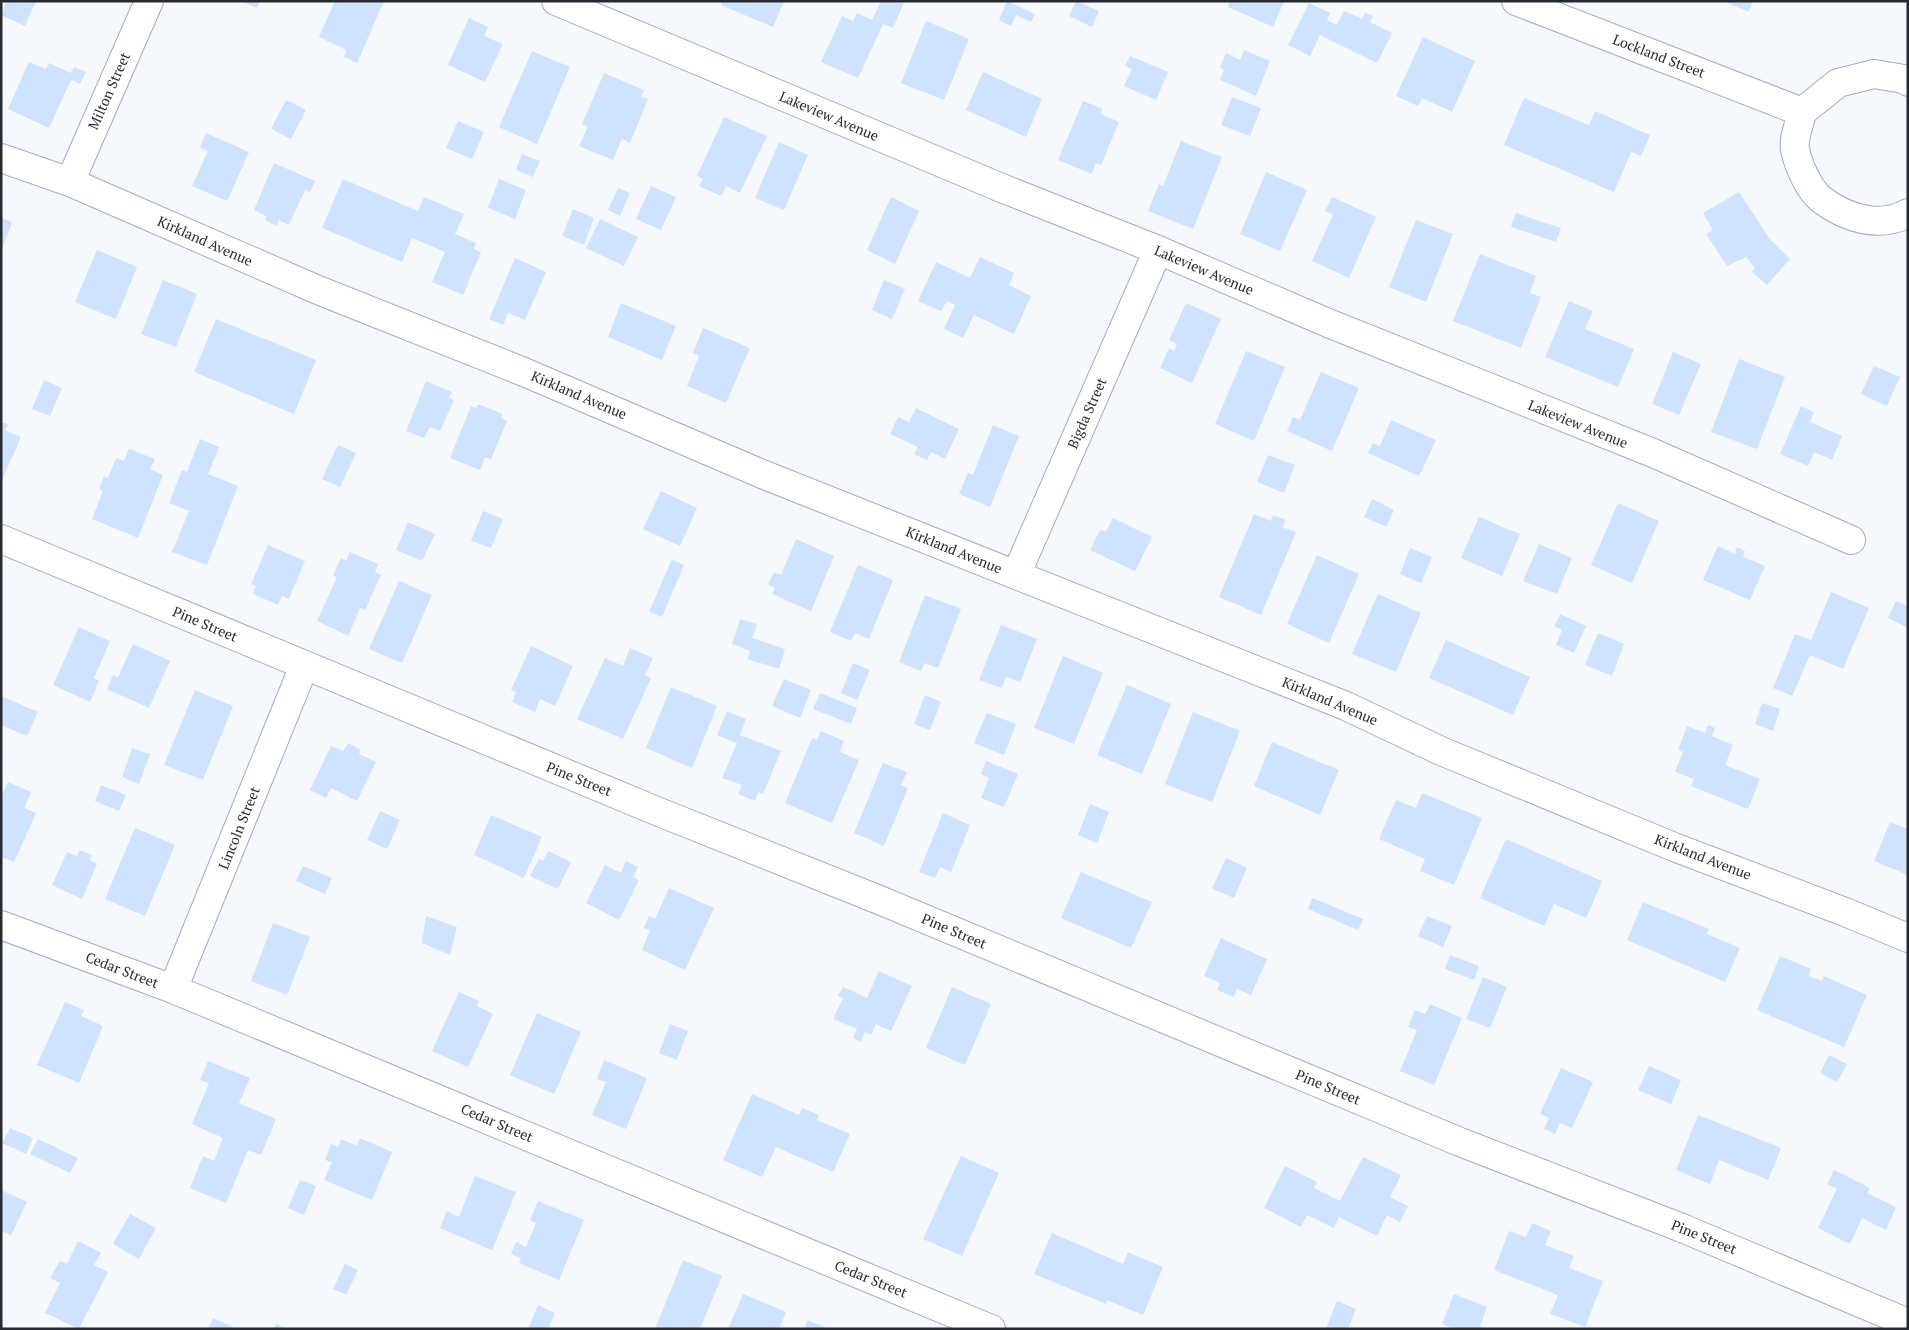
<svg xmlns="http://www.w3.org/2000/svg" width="1909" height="1330" font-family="'PT Serif',serif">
  <rect width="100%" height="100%" fill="#f5f8fc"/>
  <!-- building -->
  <g fill="#cfe3ff">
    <polygon points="7,1 36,1 25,26 1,15"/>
    <polygon points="241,1 260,1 257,8"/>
    <polygon points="335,1 384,1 357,63 344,57 346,50 319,37"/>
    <polygon points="722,1 784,1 773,27 721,5"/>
    <polygon points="881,1 904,3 893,28 883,24 858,78 821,62 842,16 853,21 857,13 872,20"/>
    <polygon points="1007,1 1035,14 1031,22 1016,15 1011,26 999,20"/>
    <polygon points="1076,1 1099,11 1092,27 1069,16"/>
    <polygon points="1230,1 1284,1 1273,27 1228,7"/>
    <polygon points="1723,1 1753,1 1749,12"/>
    <polygon points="1309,3 1330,13 1327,20 1337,25 1344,11 1362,19 1365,13 1373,16 1370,22 1392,33 1377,63 1320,35 1310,56 1288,45"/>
    <polygon points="469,18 488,27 484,36 503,44 485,82 448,65"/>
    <polygon points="926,21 969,39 944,100 901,83"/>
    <polygon points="1423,37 1475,61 1452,112 1422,98 1418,106 1396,96"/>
    <polygon points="1244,50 1270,61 1256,96 1220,80 1224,70 1220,68 1226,53 1240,60"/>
    <polygon points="532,51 570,67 537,144 499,127"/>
    <polygon points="1130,56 1168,72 1156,100 1124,86 1132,69 1125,66"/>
    <polygon points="29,62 46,69 49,63 71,73 74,67 86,72 80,84 71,80 49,128 8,109"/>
    <polygon points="983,72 1042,99 1026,137 966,110"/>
    <polygon points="604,73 644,90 641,97 648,99 630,143 622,139 613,160 579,146 588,127 582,124"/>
    <polygon points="1232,97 1261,108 1250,136 1221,125"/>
    <polygon points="1524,98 1589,125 1595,111 1650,135 1641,156 1631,152 1614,192 1504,145"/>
    <polygon points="286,100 306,110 291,139 271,129"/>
    <polygon points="1083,101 1103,109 1101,114 1119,122 1101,165 1096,163 1092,174 1058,160"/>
    <polygon points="724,117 767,136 740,193 726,186 721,196 699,186 703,179 697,176"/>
    <polygon points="458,121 484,132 472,159 446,148"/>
    <polygon points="206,133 249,152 227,201 192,186 208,151 200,148"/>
    <polygon points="1181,141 1222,157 1193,229 1148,211 1159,184 1163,186"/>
    <polygon points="779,142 808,155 784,210 755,198"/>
    <polygon points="522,154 540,161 533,177 516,170"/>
    <polygon points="274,163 315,181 310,192 305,190 289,225 279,220 277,226 265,220 266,216 254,210"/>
    <polygon points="1266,172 1307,190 1280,251 1240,234"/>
    <polygon points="343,179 418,211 424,197 464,214 455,234 476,243 474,249 481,252 463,295 432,282 445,252 412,238 402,262 322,228"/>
    <polygon points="499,179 526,190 515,219 488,208"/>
    <polygon points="651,186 676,197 661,230 636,219"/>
    <polygon points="618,188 630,193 620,216 608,210"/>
    <polygon points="1739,192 1769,238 1790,259 1767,285 1752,272 1755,268 1746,257 1727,266 1706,234 1713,230 1703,213"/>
    <polygon points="891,197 919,211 895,264 867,250"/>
    <polygon points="1332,197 1376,217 1349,278 1312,261 1333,215 1325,211"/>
    <polygon points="573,209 594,218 584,245 562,236"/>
    <polygon points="1516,213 1561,228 1556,242 1511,227"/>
    <polygon points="1,218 12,222 1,251"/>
    <polygon points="600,219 638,237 624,266 586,248"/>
    <polygon points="1416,220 1453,234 1426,302 1389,287"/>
    <polygon points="97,250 137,267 116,319 75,302"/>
    <polygon points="1480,254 1536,276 1530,293 1541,297 1521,348 1453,321"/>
    <polygon points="980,257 1014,273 1009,285 1031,296 1014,334 974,315 963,338 944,329 955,305 947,301 941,311 918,301 936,262 970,278"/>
    <polygon points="515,258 546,272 525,320 508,313 503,325 489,319"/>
    <polygon points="163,280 197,294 176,347 141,334"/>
    <polygon points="884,280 905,289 892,319 872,310"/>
    <polygon points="1569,301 1593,311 1585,329 1634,349 1618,387 1545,357"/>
    <polygon points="621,303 676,326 662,360 608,337"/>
    <polygon points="1186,303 1221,319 1192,383 1160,368 1169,348 1174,351 1177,344 1169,340"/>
    <polygon points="216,319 316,360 294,414 194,372"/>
    <polygon points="703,328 750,348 726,403 687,386 699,356 693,353"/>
    <polygon points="1246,351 1285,367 1254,441 1215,424"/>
    <polygon points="1673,352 1701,364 1679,415 1652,404"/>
    <polygon points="1739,359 1785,377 1757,449 1711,432"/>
    <polygon points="1874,366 1900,377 1887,406 1861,394"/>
    <polygon points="1321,372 1359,388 1332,451 1287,431 1293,417 1300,420"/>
    <polygon points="44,380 62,388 50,416 32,409"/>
    <polygon points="426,381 452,392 449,398 454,400 440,431 430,427 424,438 406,431"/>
    <polygon points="478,404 503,414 501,418 507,421 491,459 485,457 480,470 450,458 471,406 476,408"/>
    <polygon points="1801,406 1814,412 1810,422 1842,436 1832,460 1814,452 1808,466 1780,454"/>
    <polygon points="916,408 959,429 945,459 931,452 927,460 914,454 918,447 890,434 898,417 909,422"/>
    <polygon points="1391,420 1436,440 1419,476 1368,453 1373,443 1380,446"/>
    <polygon points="1,422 8,424 5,430 21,437 1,482"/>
    <polygon points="993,425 1019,436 990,507 959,494 968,473 973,475"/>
    <polygon points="200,439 219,447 208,474 238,486 207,565 172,552 189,511 169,503 182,470 187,472"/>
    <polygon points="338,445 356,453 340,487 322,479"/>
    <polygon points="129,449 155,459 150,469 163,475 138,538 92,519 103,491 99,489 104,476 108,478 116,458 124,461"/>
    <polygon points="1268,455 1295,465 1284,493 1257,482"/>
    <polygon points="661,491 697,508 680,546 643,529"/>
    <polygon points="1372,499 1394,510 1386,527 1364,517"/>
    <polygon points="1618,503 1659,521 1632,583 1591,565"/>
    <polygon points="483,511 503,519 491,548 471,541"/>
    <polygon points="1254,514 1271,521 1273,515 1286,520 1282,527 1296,532 1261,615 1219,597"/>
    <polygon points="1479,517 1520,534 1502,576 1461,558"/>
    <polygon points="1113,518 1152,537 1135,571 1090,550 1100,530 1106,532"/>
    <polygon points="408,522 435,534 422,561 396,550"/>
    <polygon points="796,539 834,556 811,611 772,594 775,588 768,585 774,572 781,575"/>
    <polygon points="1539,544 1572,558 1557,594 1523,581"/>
    <polygon points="268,545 305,561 289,599 282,596 278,605 253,594 256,586 251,584"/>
    <polygon points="1718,546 1735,554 1737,547 1745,551 1743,557 1765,566 1750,600 1703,580"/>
    <polygon points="1410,548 1432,557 1421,583 1400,574"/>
    <polygon points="350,552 378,564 375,572 381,575 365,610 360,608 348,636 317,621 337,577 333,576 341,558 346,561"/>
    <polygon points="1317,555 1359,574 1329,643 1287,624"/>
    <polygon points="672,559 684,565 662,617 649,612"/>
    <polygon points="858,565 893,580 869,639 855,633 851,641 830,632"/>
    <polygon points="399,581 432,595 402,663 369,649"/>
    <polygon points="1831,592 1869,608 1843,669 1810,655 1792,696 1773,688 1795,634 1811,640"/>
    <polygon points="1378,594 1421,613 1396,672 1352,654"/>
    <polygon points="925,595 961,609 938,668 924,663 921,671 899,662"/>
    <polygon points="1896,601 1908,606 1908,628 1888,618"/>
    <polygon points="1560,614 1586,626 1574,653 1556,645 1562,630 1554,626"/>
    <polygon points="740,619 757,624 752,638 785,649 779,669 747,659 750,651 732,644"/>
    <polygon points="1001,625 1037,639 1020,682 1006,677 1002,688 979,680"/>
    <polygon points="79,627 110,641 94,678 99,681 90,702 53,685"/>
    <polygon points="1598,633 1624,644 1612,676 1585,665"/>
    <polygon points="1446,640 1530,677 1513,715 1429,678"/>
    <polygon points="133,644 170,661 149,708 107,689 113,675 118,677"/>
    <polygon points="531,646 573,666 555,706 540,699 535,712 512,702 516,692 511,690"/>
    <polygon points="630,648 653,658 645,675 651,678 623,739 577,719 605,658 623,666"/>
    <polygon points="1063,656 1103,673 1074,744 1034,728"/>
    <polygon points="853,663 870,670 857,700 841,693"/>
    <polygon points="784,679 811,690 800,718 772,706"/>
    <polygon points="1127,685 1171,704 1142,774 1097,755"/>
    <polygon points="671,687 717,706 692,768 646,748"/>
    <polygon points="195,690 233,706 203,780 164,765"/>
    <polygon points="820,693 857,708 851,724 813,709"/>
    <polygon points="925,695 941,702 930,730 914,724"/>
    <polygon points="1,696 38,712 27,736 1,725"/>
    <polygon points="1762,703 1780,709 1773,731 1755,724"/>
    <polygon points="727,711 746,719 740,735 781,751 763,794 758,792 755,801 738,794 742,785 722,778 737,743 717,735"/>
    <polygon points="1193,712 1240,731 1212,802 1165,784"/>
    <polygon points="987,713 1016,724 1004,755 974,743"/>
    <polygon points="1708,725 1715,728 1712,736 1733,745 1725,765 1760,779 1748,809 1691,786 1694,779 1675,772 1683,752 1678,750 1687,726 1705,733"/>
    <polygon points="821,731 844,741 840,752 859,760 832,823 785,803 812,738 817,740"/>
    <polygon points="1272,742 1339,770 1320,815 1254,786"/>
    <polygon points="348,743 361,750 359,754 376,762 357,801 331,788 326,798 310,790 331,746 343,751"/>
    <polygon points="132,748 150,754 139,784 122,777"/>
    <polygon points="986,761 1018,774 1004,807 981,798 989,778 981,774"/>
    <polygon points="883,763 907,772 901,785 908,788 884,846 854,833"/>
    <polygon points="8,782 31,792 24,808 36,813 14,862 1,857 1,797"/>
    <polygon points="101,785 126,795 119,811 95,801"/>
    <polygon points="1422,793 1482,818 1454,885 1420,871 1425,859 1379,839 1396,800 1416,808"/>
    <polygon points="1090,804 1109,812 1097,843 1078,835"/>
    <polygon points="380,811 400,820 387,849 367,840"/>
    <polygon points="943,813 970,825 951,872 940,867 935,878 919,872"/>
    <polygon points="491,815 542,837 524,878 474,855"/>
    <polygon points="1890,822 1908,829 1908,875 1874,861"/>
    <polygon points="135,828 175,845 145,916 105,899"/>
    <polygon points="1506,839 1602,881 1586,918 1554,904 1544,926 1480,898"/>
    <polygon points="80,850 92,855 90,860 97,864 82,899 52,885 67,852 77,856"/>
    <polygon points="548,851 571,862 558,889 530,876 539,859 543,861"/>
    <polygon points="1226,858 1247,868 1234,898 1212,889"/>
    <polygon points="626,861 638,867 633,877 639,880 619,920 586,903 605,865 621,873"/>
    <polygon points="303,866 332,878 325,894 296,881"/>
    <polygon points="1081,872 1152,902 1131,948 1061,918"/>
    <polygon points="669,888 714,908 685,970 642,950 650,930 644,928 649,916 655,919"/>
    <polygon points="1312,898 1363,919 1358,930 1308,909"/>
    <polygon points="1643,902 1709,929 1707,934 1740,948 1725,982 1627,940"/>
    <polygon points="426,916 457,927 450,955 422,943"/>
    <polygon points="1427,916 1452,926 1443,947 1418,936"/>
    <polygon points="273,923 310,937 287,995 251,981"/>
    <polygon points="1221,938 1267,959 1251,995 1237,989 1234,997 1217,990 1220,983 1204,976"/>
    <polygon points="1450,955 1479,966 1474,980 1445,969"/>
    <polygon points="1780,956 1811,969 1809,976 1822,981 1824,976 1867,995 1844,1047 1757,1010"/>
    <polygon points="879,971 912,986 891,1031 876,1024 871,1035 865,1032 861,1042 853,1038 857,1029 833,1019 843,998 838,996 843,987 867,998"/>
    <polygon points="1483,977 1507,987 1490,1028 1466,1019"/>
    <polygon points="952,987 991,1004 965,1065 926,1048"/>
    <polygon points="459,992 479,1001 477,1006 493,1014 468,1067 432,1051"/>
    <polygon points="65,1002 84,1010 81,1016 103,1026 79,1083 37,1065"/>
    <polygon points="1430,1004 1462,1018 1434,1085 1400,1071 1417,1030 1408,1027 1415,1010 1425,1014"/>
    <polygon points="537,1013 581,1032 554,1094 510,1075"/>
    <polygon points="670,1024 688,1031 677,1060 659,1053"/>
    <polygon points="1829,1055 1847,1064 1837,1082 1820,1073"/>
    <polygon points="604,1060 647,1078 626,1129 592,1115 606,1082 597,1079"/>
    <polygon points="208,1061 250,1078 239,1103 276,1119 261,1155 248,1150 226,1203 190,1188 203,1156 214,1161 223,1138 192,1124 209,1083 200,1080"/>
    <polygon points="1649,1066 1681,1080 1671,1104 1638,1090"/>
    <polygon points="1561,1068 1593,1082 1572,1128 1560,1123 1555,1134 1544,1129 1549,1118 1540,1114"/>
    <polygon points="752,1094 799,1115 802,1108 819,1115 817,1120 850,1134 833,1172 776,1147 762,1177 723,1160"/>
    <polygon points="1698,1115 1781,1148 1768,1180 1719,1160 1710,1184 1676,1170"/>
    <polygon points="10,1128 33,1138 26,1154 2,1143"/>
    <polygon points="360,1138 392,1152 372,1200 324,1180 332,1162 325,1160 331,1144 338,1147 341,1139 357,1146"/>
    <polygon points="38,1139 78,1158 70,1173 30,1154"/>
    <polygon points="961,1156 999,1173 962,1256 923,1239"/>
    <polygon points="1363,1157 1401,1175 1390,1197 1408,1206 1400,1222 1387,1215 1377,1236 1339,1217 1334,1228 1307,1215 1301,1227 1264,1208 1285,1166 1317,1182 1314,1188 1340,1201"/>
    <polygon points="1834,1170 1870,1188 1867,1193 1896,1207 1886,1230 1862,1218 1850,1244 1818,1228 1837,1189 1827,1184"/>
    <polygon points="475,1176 516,1192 492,1250 440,1228 447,1211 459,1217"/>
    <polygon points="300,1180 316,1186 304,1215 288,1208"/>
    <polygon points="1,1190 27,1202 11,1235 1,1231"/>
    <polygon points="538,1201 584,1220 559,1280 519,1263 521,1258 511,1254 516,1242 526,1247 536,1223 530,1220"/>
    <polygon points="130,1214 156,1228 139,1259 113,1244"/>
    <polygon points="1532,1223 1551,1231 1545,1245 1574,1256 1569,1268 1603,1281 1585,1327 1550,1314 1558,1295 1494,1270 1509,1231 1526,1237"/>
    <polygon points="1052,1233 1123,1264 1128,1252 1163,1267 1143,1315 1107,1300 1106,1304 1034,1274"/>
    <polygon points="78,1241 101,1253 94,1265 108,1272 79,1329 45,1313 60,1283 50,1278 60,1261 67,1264"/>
    <polygon points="683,1260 722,1276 700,1329 655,1329"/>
    <polygon points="345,1264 358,1270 346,1295 333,1289"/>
    <polygon points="743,1294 786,1312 779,1329 728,1329"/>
    <polygon points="1454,1294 1487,1307 1480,1326 1485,1329 1454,1329 1442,1324"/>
    <polygon points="1337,1301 1356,1309 1348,1329 1326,1329"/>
    <polygon points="538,1305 555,1313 548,1329 528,1329"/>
    <polygon points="213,1318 237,1329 208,1329"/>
    <polygon points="808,1320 829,1329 804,1329"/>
    <polygon points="276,1324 287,1329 274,1329"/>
  </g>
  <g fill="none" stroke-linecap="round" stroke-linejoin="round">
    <!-- street casing -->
    <g stroke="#a0adbf" stroke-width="30">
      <g id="street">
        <polyline points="556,1 1004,189 1158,250 1328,323 1653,453 1851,540"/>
        <polyline points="1516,1 1802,112"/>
        <path d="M1908 82 1904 79 1874 74 1838 83 1802 112C1800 123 1793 138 1795 149 1798 165 1809 190 1822 200 1846 218 1880 229 1908 213"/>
        <polyline points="1,158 70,182 318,290 524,372 762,474 1346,706 1441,751 1674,847 1845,912 1908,938"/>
        <polyline points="70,182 149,1"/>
        <polyline points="1,539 659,812 877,899 1460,1142 1682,1228 1908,1323"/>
        <polyline points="1016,575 1158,250"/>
        <polyline points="1,925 173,989 991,1329"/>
        <polyline points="173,989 304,666"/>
      </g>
    </g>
    <!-- street -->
    <use href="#street" stroke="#fff" stroke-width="28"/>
  </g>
  <g text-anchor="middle" stroke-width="5" stroke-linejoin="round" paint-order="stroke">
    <!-- street labels -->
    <g font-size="14" fill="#262b32" stroke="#fff">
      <text transform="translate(1659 56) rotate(21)" y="5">Lockland Street</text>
      <text transform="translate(109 91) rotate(-66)" y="5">Milton Street</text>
      <text transform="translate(829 116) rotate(23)" y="5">Lakeview Avenue</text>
      <text transform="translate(205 241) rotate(24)" y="5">Kirkland Avenue</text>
      <text transform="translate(1204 270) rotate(23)" y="5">Lakeview Avenue</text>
      <text transform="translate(579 395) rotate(23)" y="5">Kirkland Avenue</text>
      <text transform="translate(1087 413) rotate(-66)" y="5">Bigda Street</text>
      <text transform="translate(1578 424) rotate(22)" y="5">Lakeview Avenue</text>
      <text transform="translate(954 550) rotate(22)" y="5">Kirkland Avenue</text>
      <text transform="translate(205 624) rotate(23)" y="5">Pine Street</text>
      <text transform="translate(1330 701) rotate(23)" y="5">Kirkland Avenue</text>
      <text transform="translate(579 779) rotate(22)" y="5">Pine Street</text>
      <text transform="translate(239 828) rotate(-68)" y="5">Lincoln Street</text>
      <text transform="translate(1703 857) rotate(21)" y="5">Kirkland Avenue</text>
      <text transform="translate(954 931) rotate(23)" y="5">Pine Street</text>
      <text transform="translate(122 970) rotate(21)" y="5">Cedar Street</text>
      <text transform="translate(1328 1087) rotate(23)" y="5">Pine Street</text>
      <text transform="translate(497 1123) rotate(23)" y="5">Cedar Street</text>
      <text transform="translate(1704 1237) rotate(22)" y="5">Pine Street</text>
      <text transform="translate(871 1279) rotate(22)" y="5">Cedar Street</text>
    </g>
  </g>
  <!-- border -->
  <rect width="1909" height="1330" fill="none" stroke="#262b32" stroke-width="5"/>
</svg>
